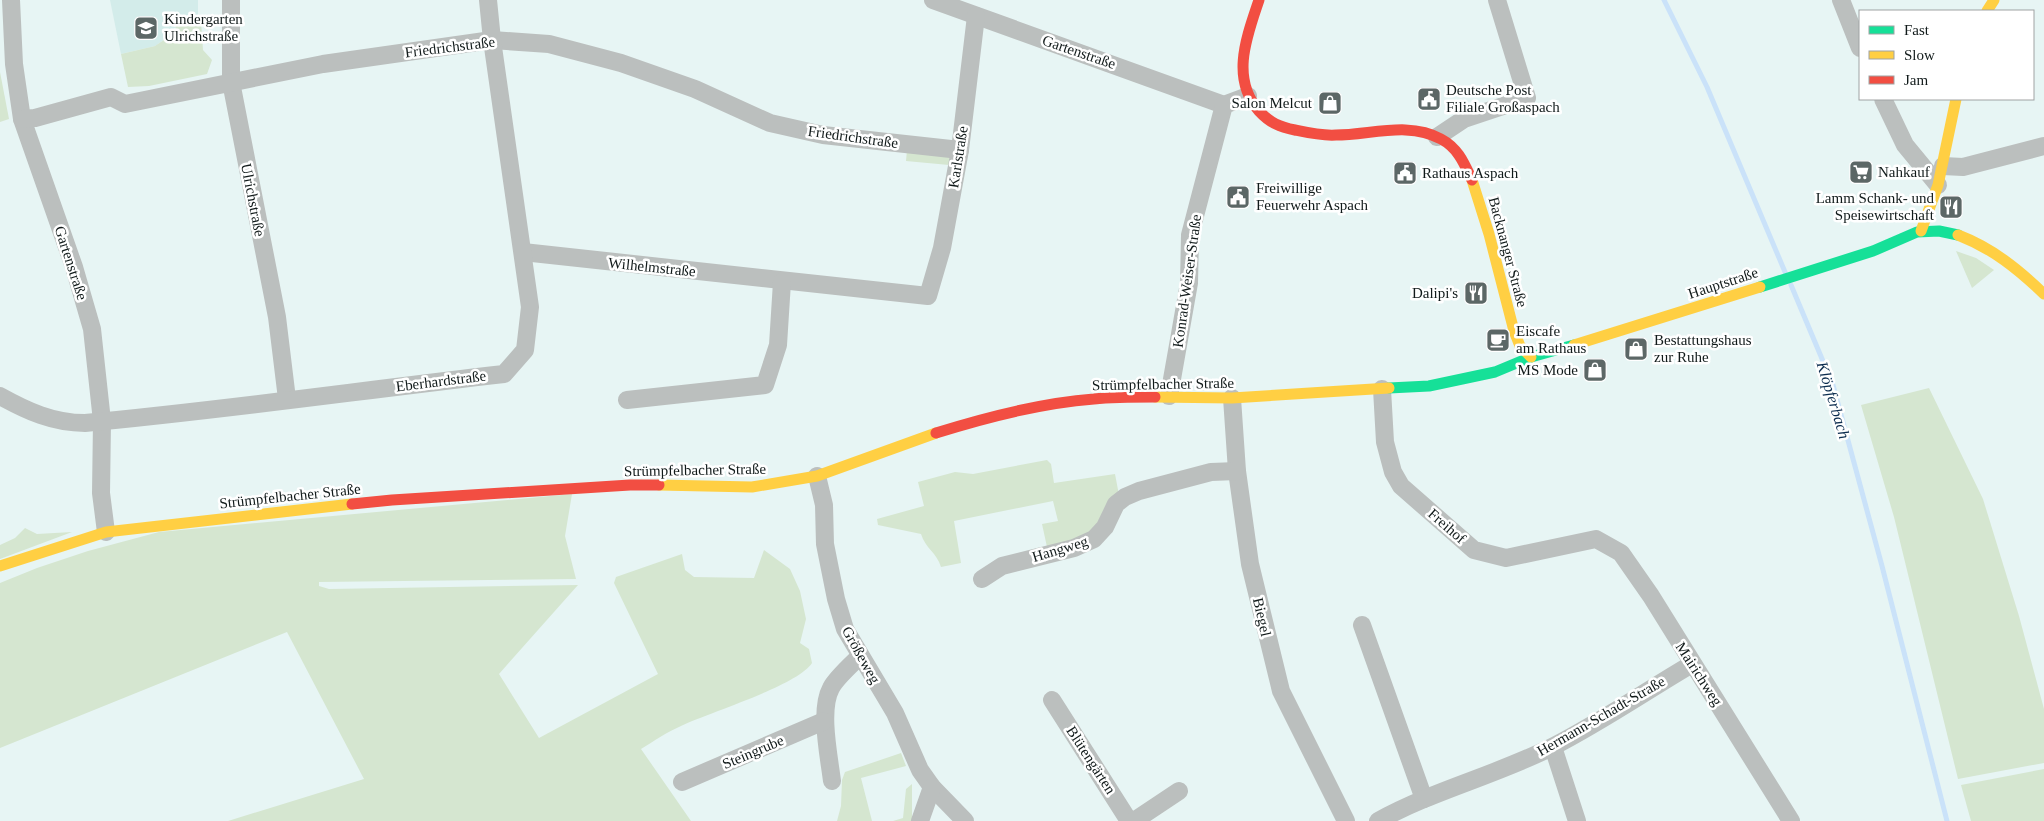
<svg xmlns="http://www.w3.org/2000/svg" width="2044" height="821" font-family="Georgia,serif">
  <rect width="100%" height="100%" fill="#e7f5f4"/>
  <!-- built -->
  <polygon fill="#d3ecea" points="110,0 198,0 198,16 201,21 176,25 177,31 155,46 121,54"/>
  <!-- green -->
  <g fill="#d5e6d0">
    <polygon points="201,21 203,50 212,60 207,74 149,86 128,87 121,54 155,46 177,31 175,25"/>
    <polygon points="0,72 9,119 0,122"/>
    <polygon points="907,150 950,155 949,165 906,161"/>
    <polygon points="1956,251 1976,258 1994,270 1972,288"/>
    <polygon points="1929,388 1983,499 2019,616 2044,709 2044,763 1958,779 1894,517 1861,405"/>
    <path d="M1047 460 1051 464 1054 483 1115 474 1119 495 1109 499 1096 526 1085 538 1047 547 1042 524 1058 521 1053 501 954 521 961 563 941 567C937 553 925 548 921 534L878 525 877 519 924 506 918 482 955 472 973 474Z"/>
    <path d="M572 494 565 536 576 579 319 582V586L329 589 578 585 499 674 539 738 658 674 614 583 616 577 682 554 685 570 694 577 754 578 764 550 790 569 800 591 806 619 800 643 809 649 812 663C797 686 710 712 681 726 667 732 654 741 641 749L691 821H228L364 779 287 632 0 748V583L37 568 88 551 159 532Z"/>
    <polygon points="25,528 37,534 72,532 0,559 0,545 15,538"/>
    <polygon points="901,753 906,766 861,778 872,821 837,821 841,806 842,780 845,772"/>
    <polygon points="2044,769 2044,821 1971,821 1961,785"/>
    <polygon points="912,784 912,821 893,821 903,818 906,789"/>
  </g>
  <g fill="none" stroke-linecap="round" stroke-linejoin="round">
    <!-- stream -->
    <g stroke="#cae2f9" stroke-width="5">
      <polyline points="1664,0 1707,87 1785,272"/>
      <polyline points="1791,285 1833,385 1882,566 1947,821"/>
    </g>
    <!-- street -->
    <g stroke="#bbbfbe" stroke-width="18">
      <polyline points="11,0 14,64 22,119 74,267 92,329 102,421 101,493 106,532"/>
      <polyline points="231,0 231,82 277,317 287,399"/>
      <polyline points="933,0 1224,105"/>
      <polyline points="1841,0 1860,48"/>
      <polyline points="1883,99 1905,145 1938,185"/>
      <polyline points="22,119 35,118 111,97 125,104 323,64 492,40 549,44 621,63 695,89 770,123 823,135 960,150"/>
      <polyline points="1437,137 1464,119 1527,98 1497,0"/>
      <polyline points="1943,166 1963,167 2044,146"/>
      <polyline points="523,252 928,296 942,248 960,150 976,16"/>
      <polyline points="1382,389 1385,442 1393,472 1401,486 1474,550 1506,558 1596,539 1621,553 1651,596 1791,821"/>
      <path d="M0 396C27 411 53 423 85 423 225 410 364 390 504 374L525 350 530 307 492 40 488 0"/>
      <polyline points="1169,396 1189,283 1190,235 1224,105 1248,96"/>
      <polyline points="1232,398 1237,471 1250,564 1281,691 1346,821"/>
      <polyline points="627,400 765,385 778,345 782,282"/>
      <polyline points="817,476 824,505 825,544 836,599 845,629 895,713 920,770 932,787 965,821"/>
      <polyline points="982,579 1002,566 1074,548 1094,539 1105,527 1116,504 1125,497 1139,491 1211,472 1237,471"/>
      <polyline points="1362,625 1424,799"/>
      <polyline points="1052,700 1129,821"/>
      <polyline points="1553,747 1577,821"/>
      <path d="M832 781C829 756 819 710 831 688 836 678 852 664 860 656"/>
      <polyline points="682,782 824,721"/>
      <polyline points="920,821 932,787"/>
      <polyline points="1134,821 1179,791"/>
      <path d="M1378 821C1434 790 1497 775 1554 746 1601 722 1646 691 1692 664"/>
    </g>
    <!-- fast -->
    <g stroke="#16e098" stroke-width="11">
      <polyline points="1760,287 1873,251 1917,232 1939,231 1958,235"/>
      <polyline points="1389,388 1429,386 1495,372 1531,357 1574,345"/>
    </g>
    <!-- slow -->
    <g stroke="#ffcf43" stroke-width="11">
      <polyline points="1987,11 1994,0"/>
      <polyline points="1472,180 1489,234 1514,331 1520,346 1531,357"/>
      <polyline points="1921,231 1938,185 1956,99"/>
      <path d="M1958 235C1992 248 2018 269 2044 294"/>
      <polyline points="1574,345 1760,287"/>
      <polyline points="1155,397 1232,398 1389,388"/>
      <polyline points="659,485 752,487 817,476 936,433"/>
      <polyline points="0,566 106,532 352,504"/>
    </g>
    <!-- jam -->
    <g stroke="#f24e42" stroke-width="11">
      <path d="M1259 0C1247 36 1230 78 1259 111 1270 123 1280 127 1295 130 1309 133 1322 136 1336 135 1370 135 1409 121 1441 139 1458 148 1464 163 1472 180"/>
      <path d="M936 433C987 417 1040 403 1094 399 1114 397 1135 397 1155 397"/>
      <polyline points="352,504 392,500 630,485 659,485"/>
    </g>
  </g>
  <!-- icons -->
  <defs>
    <g id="school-square" transform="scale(1.25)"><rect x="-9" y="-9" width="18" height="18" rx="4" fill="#5c6766" stroke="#fff"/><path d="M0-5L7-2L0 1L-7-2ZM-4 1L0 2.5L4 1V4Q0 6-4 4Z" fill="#fff"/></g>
    <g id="civic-square" transform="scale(1.25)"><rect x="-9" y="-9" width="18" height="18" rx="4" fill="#5c6766" stroke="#fff"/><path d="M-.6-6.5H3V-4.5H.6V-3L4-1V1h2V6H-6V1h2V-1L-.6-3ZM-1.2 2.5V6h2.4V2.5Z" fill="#fff"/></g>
    <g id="shop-square" transform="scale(1.25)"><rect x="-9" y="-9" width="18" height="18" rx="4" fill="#5c6766" stroke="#fff"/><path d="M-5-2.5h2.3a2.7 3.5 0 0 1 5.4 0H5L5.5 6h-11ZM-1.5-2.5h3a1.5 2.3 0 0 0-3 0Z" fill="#fff"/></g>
    <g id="supermarket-square" transform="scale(1.25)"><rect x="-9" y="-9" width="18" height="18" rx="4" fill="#5c6766" stroke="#fff"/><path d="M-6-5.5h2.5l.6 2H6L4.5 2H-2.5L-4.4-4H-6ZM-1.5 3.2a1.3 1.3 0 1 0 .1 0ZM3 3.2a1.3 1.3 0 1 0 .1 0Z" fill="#fff"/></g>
    <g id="restaurant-square" transform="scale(1.25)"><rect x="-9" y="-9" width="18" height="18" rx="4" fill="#5c6766" stroke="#fff"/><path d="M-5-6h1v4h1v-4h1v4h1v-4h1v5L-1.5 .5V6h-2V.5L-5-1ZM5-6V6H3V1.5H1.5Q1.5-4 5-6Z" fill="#fff"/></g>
    <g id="cafe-square" transform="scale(1.25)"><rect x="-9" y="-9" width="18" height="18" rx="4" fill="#5c6766" stroke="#fff"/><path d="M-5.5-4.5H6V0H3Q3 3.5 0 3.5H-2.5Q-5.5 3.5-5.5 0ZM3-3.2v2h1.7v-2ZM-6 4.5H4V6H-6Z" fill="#fff"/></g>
  </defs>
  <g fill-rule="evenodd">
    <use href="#school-square" x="146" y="28"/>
    <use href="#civic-square" x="1429" y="99"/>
    <use href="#shop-square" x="1330" y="103"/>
    <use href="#supermarket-square" x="1861" y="172"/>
    <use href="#civic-square" x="1405" y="173"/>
    <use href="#civic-square" x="1238" y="197"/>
    <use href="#restaurant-square" x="1951" y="207"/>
    <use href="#restaurant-square" x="1476" y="293"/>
    <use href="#cafe-square" x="1498" y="340"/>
    <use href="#shop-square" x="1636" y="349"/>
    <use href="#shop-square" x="1595" y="370"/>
  </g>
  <g text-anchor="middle" stroke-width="5" stroke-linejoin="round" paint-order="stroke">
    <!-- poi labels -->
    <g font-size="15" fill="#111a1a" stroke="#fff" text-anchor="start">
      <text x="164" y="24">Kindergarten<tspan x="164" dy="17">Ulrichstraße</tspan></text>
      <text x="1446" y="95">Deutsche Post<tspan x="1446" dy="17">Filiale Großaspach</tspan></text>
      <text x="1312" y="108" text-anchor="end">Salon Melcut</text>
      <text x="1878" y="177">Nahkauf</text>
      <text x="1422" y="178">Rathaus Aspach</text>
      <text x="1256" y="193">Freiwillige<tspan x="1256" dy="17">Feuerwehr Aspach</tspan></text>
      <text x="1934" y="203" text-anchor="end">Lamm Schank- und<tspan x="1934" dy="17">Speisewirtschaft</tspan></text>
      <text x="1458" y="298" text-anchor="end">Dalipi's</text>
      <text x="1516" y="336">Eiscafe<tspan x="1516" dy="17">am Rathaus</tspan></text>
      <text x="1654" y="345">Bestattungshaus<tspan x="1654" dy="17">zur Ruhe</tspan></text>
      <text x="1578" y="375" text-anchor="end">MS Mode</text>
    </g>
    <!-- street labels -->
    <g font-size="15" fill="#111a1a" stroke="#fff">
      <text transform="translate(450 47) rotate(-7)" y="5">Friedrichstraße</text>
      <text transform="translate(1079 52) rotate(19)" y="5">Gartenstraße</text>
      <text transform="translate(853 137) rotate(8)" y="5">Friedrichstraße</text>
      <text transform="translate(958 157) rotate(-81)" y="5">Karlstraße</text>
      <text transform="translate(253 200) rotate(79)" y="5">Ulrichstraße</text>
      <text transform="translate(1508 252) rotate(75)" y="5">Backnanger Straße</text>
      <text transform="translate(71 263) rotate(72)" y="5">Gartenstraße</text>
      <text transform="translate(652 267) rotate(6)" y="5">Wilhelmstraße</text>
      <text transform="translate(1187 281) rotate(-82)" y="5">Konrad-Weiser-Straße</text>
      <text transform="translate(1723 283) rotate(-18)" y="5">Hauptstraße</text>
      <text transform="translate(441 381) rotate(-7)" y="5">Eberhardstraße</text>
      <text transform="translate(1163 384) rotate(-1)" y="5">Strümpfelbacher Straße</text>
      <text transform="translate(695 470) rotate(-1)" y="5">Strümpfelbacher Straße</text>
      <text transform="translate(290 496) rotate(-6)" y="5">Strümpfelbacher Straße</text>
      <text transform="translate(1447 526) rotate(41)" y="5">Freihof</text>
      <text transform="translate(1060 549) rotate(-17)" y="5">Hangweg</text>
      <text transform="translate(1262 617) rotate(77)" y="5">Biegel</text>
      <text transform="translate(861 655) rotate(61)" y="5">Größeweg</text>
      <text transform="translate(1699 674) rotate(57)" y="5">Mairichweg</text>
      <text transform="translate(1601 716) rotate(-30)" y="5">Hermann-Schadt-Straße</text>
      <text transform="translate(753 752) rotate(-23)" y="5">Steingrube</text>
      <text transform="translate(1091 760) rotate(57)" y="5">Blütengärten</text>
    </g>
    <!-- water labels -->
    <g font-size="16" font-style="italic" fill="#0e2e50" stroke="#fff">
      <text transform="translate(1834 400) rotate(73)" y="6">Klöpferbach</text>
    </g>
  </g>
  <!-- legend -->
  <rect x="1859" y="10" width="175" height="90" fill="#ffffff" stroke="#a0a3a3"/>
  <rect x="1869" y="26" width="25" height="8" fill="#16e098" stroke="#a0a3a3"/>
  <text x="1904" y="35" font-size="15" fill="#111a1a">Fast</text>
  <rect x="1869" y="51" width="25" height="8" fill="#ffcf43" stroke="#a0a3a3"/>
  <text x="1904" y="60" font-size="15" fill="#111a1a">Slow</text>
  <rect x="1869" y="76" width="25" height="8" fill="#f24e42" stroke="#a0a3a3"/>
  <text x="1904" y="85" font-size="15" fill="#111a1a">Jam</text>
</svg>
